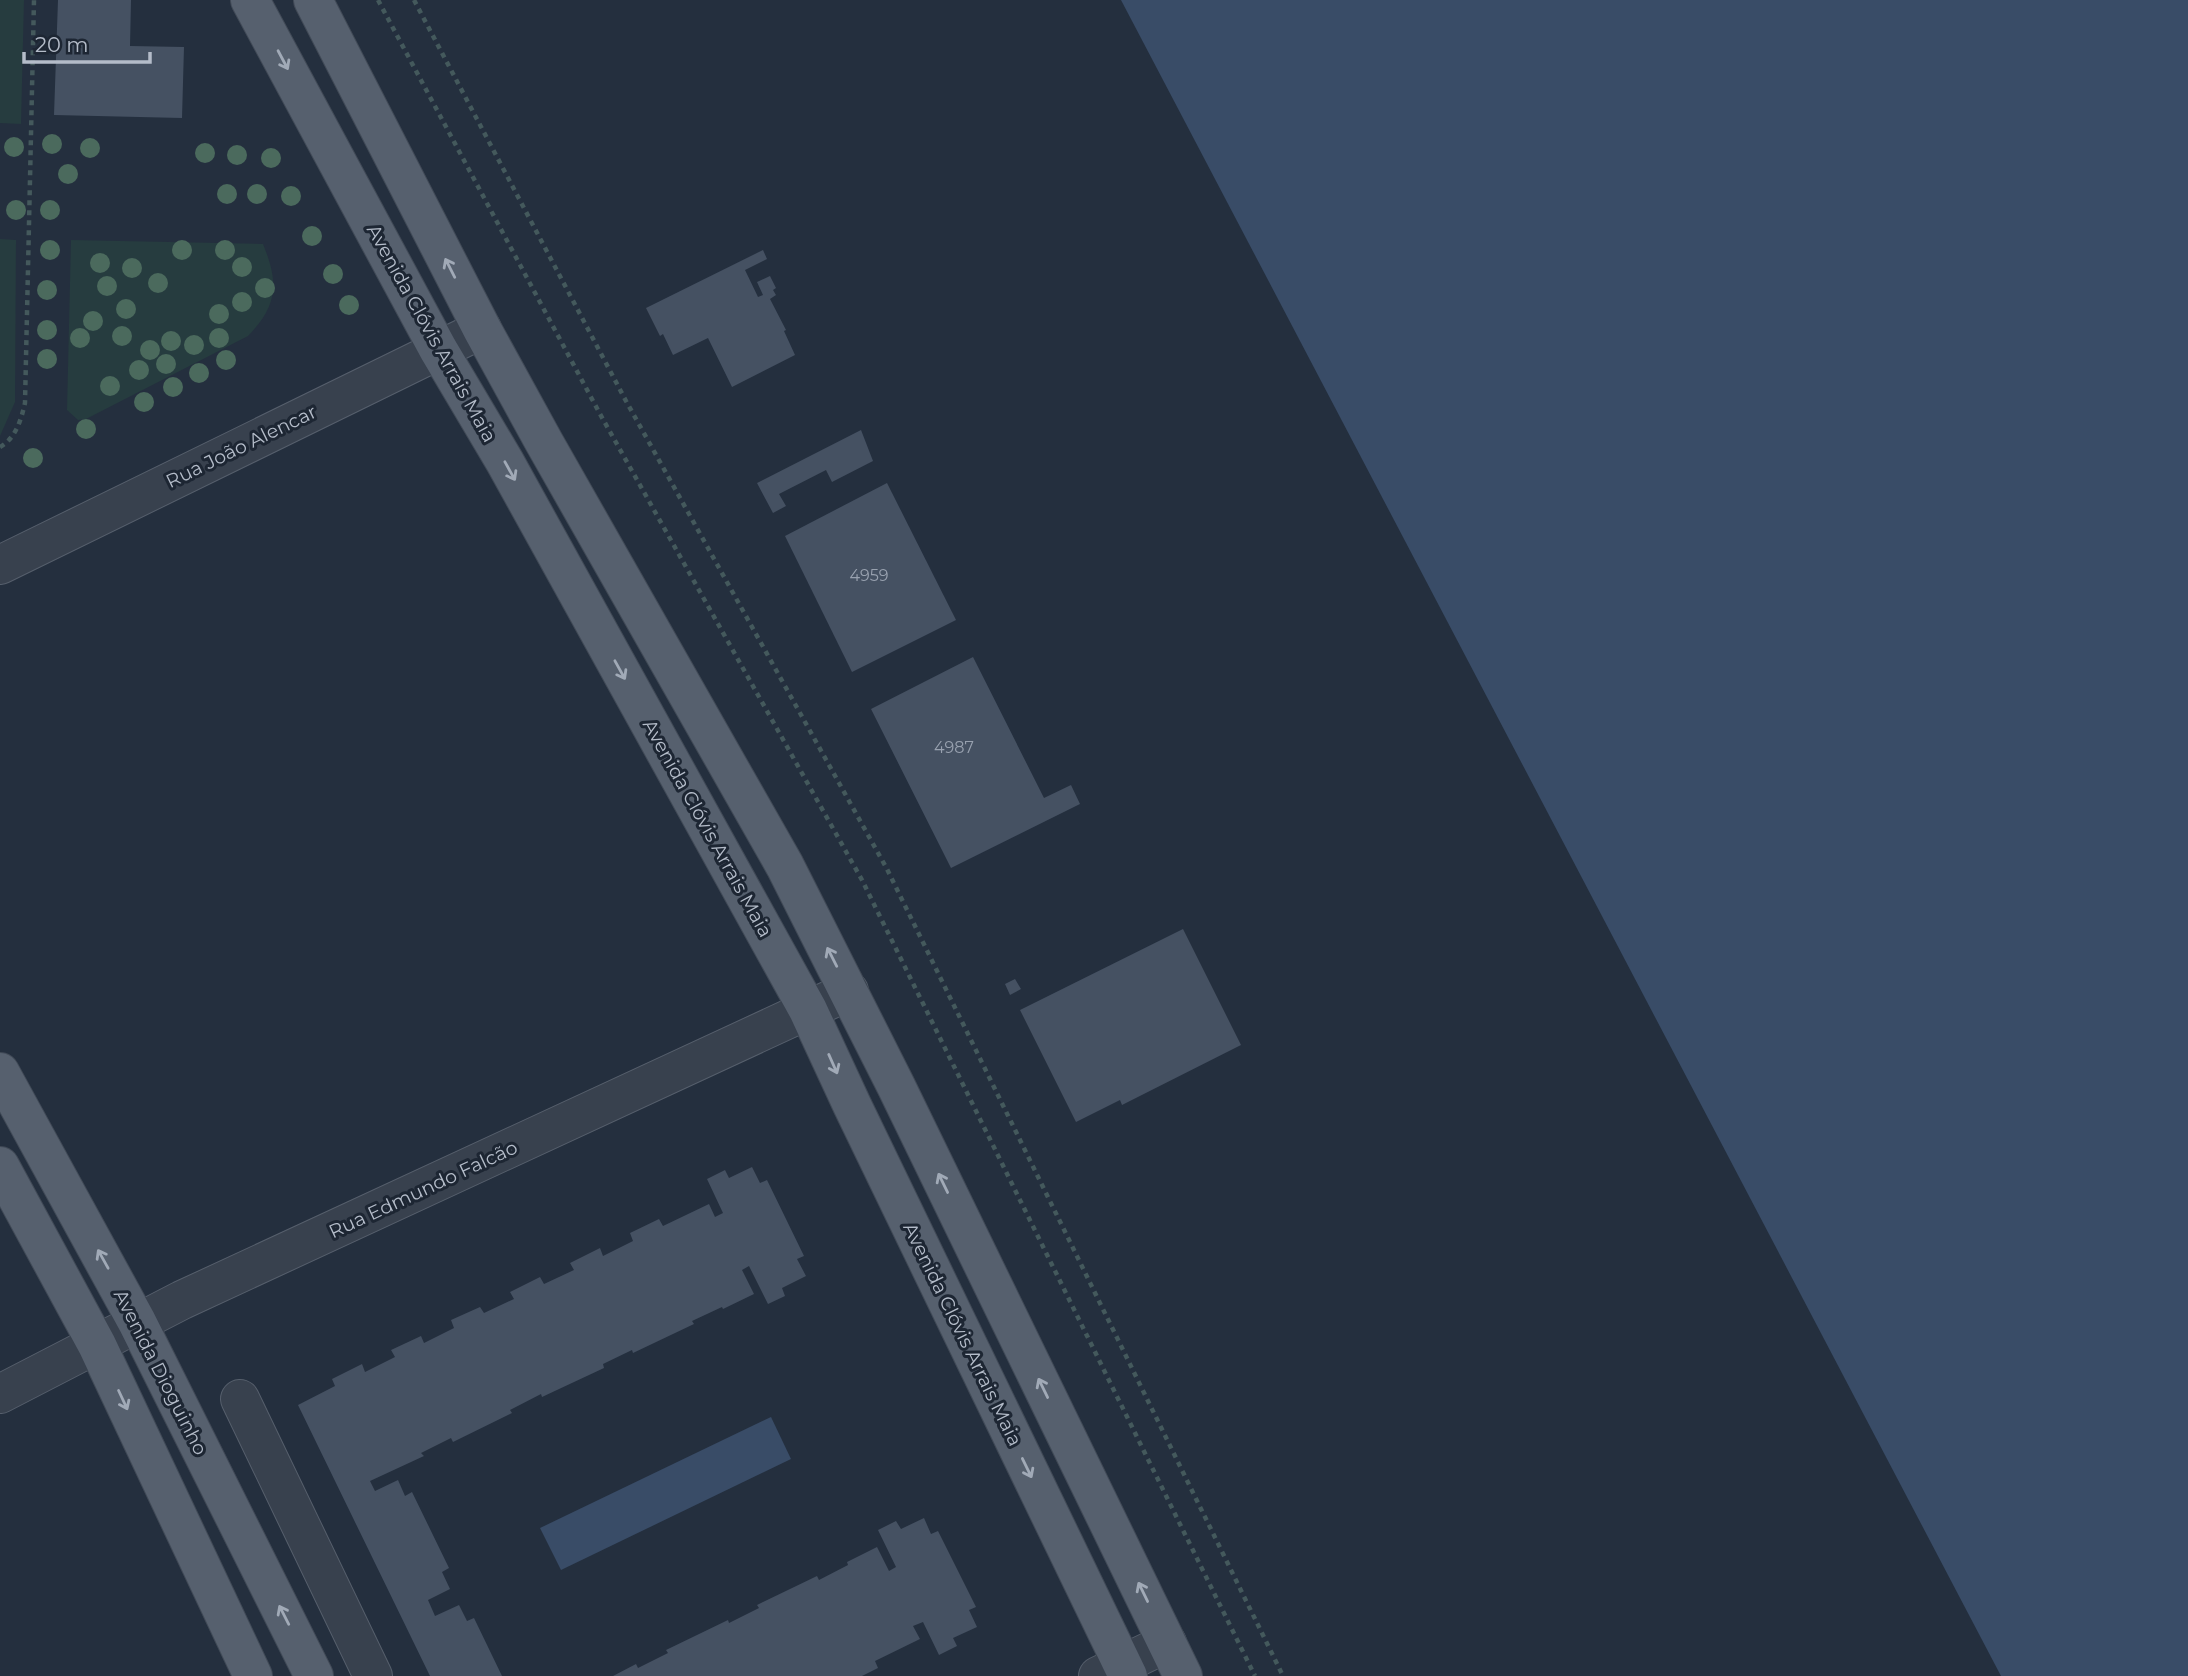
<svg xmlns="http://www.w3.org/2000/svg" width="2188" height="1676" font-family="Montserrat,sans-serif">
  <rect width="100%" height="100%" fill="#242f3e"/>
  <!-- green -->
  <g fill="#263c3f">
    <polygon points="0,0 24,0 21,124 0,123"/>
    <polygon points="0,239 16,240 15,402 0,436"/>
    <path d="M71 240 263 244C279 283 278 305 248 336L86 419 78 420 67 410Z"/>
  </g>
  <!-- water -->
  <g fill="#394c67">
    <polygon points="1121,0 2188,0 2188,1676 2001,1676"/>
    <polygon points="771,1417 791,1459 561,1570 540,1528"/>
  </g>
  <!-- building -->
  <g fill="#455162">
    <polygon points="58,0 131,0 130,46 184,47 182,118 54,115"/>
    <polygon points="763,250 767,259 745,270 758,297 763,295 757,282 770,276 776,288 773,290 776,295 770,299 786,330 784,331 795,355 732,387 708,338 673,355 663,334 660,336 646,308"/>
    <polygon points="861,430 873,461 832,482 826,470 779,494 786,506 773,513 757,483"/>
    <polygon points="887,483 956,620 852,672 785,536"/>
    <polygon points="973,657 1044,798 1071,785 1080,804 951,868 871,709"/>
    <polygon points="1183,929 1241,1045 1122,1105 1120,1100 1076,1122 1020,1010"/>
    <polygon points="1015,979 1021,989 1010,995 1005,984"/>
    <polygon points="752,1167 760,1183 767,1180 804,1256 797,1259 806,1276 782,1288 785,1296 768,1304 749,1266 742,1270 754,1294 723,1309 722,1307 692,1321 694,1324 633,1353 632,1350 603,1364 604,1368 542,1397 541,1394 510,1410 512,1413 453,1442 451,1438 421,1453 424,1456 370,1481 375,1491 398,1480 405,1496 412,1492 449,1568 442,1572 450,1589 428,1600 435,1616 459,1605 467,1621 474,1618 502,1676 430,1676 298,1405 335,1386 332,1379 362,1364 365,1372 395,1357 391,1350 421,1336 424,1343 454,1328 451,1320 480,1307 484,1313 514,1299 510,1292 540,1277 544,1284 574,1270 570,1263 600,1248 603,1256 633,1241 630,1233 659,1219 663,1226 709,1204 715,1217 723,1213 707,1179 725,1170 729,1178"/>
    <polygon points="924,1518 931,1534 938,1531 976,1607 969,1610 977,1627 953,1638 957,1646 939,1655 923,1622 913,1626 920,1639 875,1661 878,1668 862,1676 613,1676 636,1664 638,1668 668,1653 666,1650 728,1620 729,1623 759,1608 757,1605 817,1576 819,1580 848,1565 847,1562 877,1547 889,1571 896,1567 878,1530 896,1521 901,1529"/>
  </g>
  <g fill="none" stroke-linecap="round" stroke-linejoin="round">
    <!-- minor casing -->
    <g stroke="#565f6c" stroke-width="40">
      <g id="minor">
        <polyline points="0,565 482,329"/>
        <polyline points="0,1394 182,1300 849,991"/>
        <polyline points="240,1399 373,1676"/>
        <polyline points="1098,1676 1167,1643"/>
      </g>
    </g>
    <!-- major casing -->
    <g stroke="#414a57" stroke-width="40">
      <g id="major">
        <polyline points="250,0 438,349 505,462 808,1010 852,1105 1128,1676"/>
        <polyline points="313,0 482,329 544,442 785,866 896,1086 1183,1676"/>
        <polyline points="0,1072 137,1322 314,1676"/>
        <polyline points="0,1166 97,1345 253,1676"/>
      </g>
    </g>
    <!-- path -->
    <g stroke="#44595c" stroke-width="4.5" stroke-dasharray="5 5" stroke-linecap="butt">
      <polyline points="378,0 600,414 862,880 1255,1676"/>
      <polyline points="414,0 626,401 887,869 1283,1676"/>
      <path d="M0 447C16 438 21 420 25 403L34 0"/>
    </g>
    <!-- minor -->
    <use href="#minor" stroke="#38414e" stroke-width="38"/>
    <!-- major -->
    <use href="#major" stroke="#56606e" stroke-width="38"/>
  </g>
  <!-- trees -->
  <g fill="#4b6a5d">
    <circle cx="52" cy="144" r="10"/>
    <circle cx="14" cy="147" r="10"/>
    <circle cx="90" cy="148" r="10"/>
    <circle cx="205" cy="153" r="10"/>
    <circle cx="237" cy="155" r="10"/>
    <circle cx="271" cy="158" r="10"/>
    <circle cx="68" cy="174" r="10"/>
    <circle cx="227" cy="194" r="10"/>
    <circle cx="257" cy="194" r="10"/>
    <circle cx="291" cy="196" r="10"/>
    <circle cx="16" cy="210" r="10"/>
    <circle cx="50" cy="210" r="10"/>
    <circle cx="312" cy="236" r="10"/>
    <circle cx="50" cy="250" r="10"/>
    <circle cx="182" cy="250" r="10"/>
    <circle cx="225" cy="250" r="10"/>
    <circle cx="100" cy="263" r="10"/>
    <circle cx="242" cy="267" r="10"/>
    <circle cx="132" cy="268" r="10"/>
    <circle cx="333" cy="274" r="10"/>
    <circle cx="158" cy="283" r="10"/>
    <circle cx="107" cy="286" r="10"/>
    <circle cx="265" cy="288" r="10"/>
    <circle cx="47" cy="290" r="10"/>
    <circle cx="242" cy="302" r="10"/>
    <circle cx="349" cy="305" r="10"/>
    <circle cx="126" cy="309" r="10"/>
    <circle cx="219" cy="314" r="10"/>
    <circle cx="93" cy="321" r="10"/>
    <circle cx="47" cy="330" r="10"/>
    <circle cx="122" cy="336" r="10"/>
    <circle cx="80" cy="338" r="10"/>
    <circle cx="219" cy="338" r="10"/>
    <circle cx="171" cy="341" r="10"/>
    <circle cx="194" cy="345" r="10"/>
    <circle cx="150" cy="350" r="10"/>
    <circle cx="47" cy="359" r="10"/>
    <circle cx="226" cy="360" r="10"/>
    <circle cx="166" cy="364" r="10"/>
    <circle cx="139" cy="370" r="10"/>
    <circle cx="199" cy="373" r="10"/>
    <circle cx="110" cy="386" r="10"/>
    <circle cx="173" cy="387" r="10"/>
    <circle cx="144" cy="402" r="10"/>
    <circle cx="86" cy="429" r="10"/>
    <circle cx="33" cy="458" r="10"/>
  </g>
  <!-- one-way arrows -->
  <defs><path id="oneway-shaft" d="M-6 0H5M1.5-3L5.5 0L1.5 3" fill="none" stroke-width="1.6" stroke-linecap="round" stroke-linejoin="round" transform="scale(1.75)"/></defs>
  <g stroke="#a1aab7">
    <use href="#oneway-shaft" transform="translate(283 60) rotate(62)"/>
    <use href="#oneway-shaft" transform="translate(450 268) rotate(-117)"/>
    <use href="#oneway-shaft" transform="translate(510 471) rotate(61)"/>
    <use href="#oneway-shaft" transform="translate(620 670) rotate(61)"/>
    <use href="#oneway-shaft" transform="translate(832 957) rotate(-117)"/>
    <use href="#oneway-shaft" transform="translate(833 1064) rotate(66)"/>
    <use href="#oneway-shaft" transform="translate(943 1183) rotate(-116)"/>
    <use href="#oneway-shaft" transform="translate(103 1259) rotate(-119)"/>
    <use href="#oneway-shaft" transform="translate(1043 1388) rotate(-116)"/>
    <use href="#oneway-shaft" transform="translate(123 1400) rotate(65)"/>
    <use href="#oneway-shaft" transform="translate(1027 1468) rotate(64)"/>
    <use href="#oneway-shaft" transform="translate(1143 1592) rotate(-116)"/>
    <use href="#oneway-shaft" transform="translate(284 1615) rotate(-117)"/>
  </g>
  <g text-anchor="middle" stroke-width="6" stroke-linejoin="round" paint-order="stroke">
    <!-- number labels -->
    <g font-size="16" fill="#98a1af">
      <text x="869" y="581">4959</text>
      <text x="954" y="753">4987</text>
    </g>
    <!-- street labels -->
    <g font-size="19" fill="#b4bcc9" stroke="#1d2633">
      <text transform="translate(432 333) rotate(61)" y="7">Avenida Clóvis Arrais Maia</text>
      <text transform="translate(241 446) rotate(-26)" y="7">Rua João Alencar</text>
      <text transform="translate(708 828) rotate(61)" y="7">Avenida Clóvis Arrais Maia</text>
      <text transform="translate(423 1189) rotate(-25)" y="7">Rua Edmundo Falcão</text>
      <text transform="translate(963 1334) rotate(64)" y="7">Avenida Clóvis Arrais Maia</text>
      <text transform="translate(161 1372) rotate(63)" y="7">Avenida Dioguinho</text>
    </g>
  </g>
  <!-- scale -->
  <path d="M24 52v10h126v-10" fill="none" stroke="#b4bcc9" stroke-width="3.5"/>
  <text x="35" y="52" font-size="21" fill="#b4bcc9" stroke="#1d2633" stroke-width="5" paint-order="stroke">20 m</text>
</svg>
